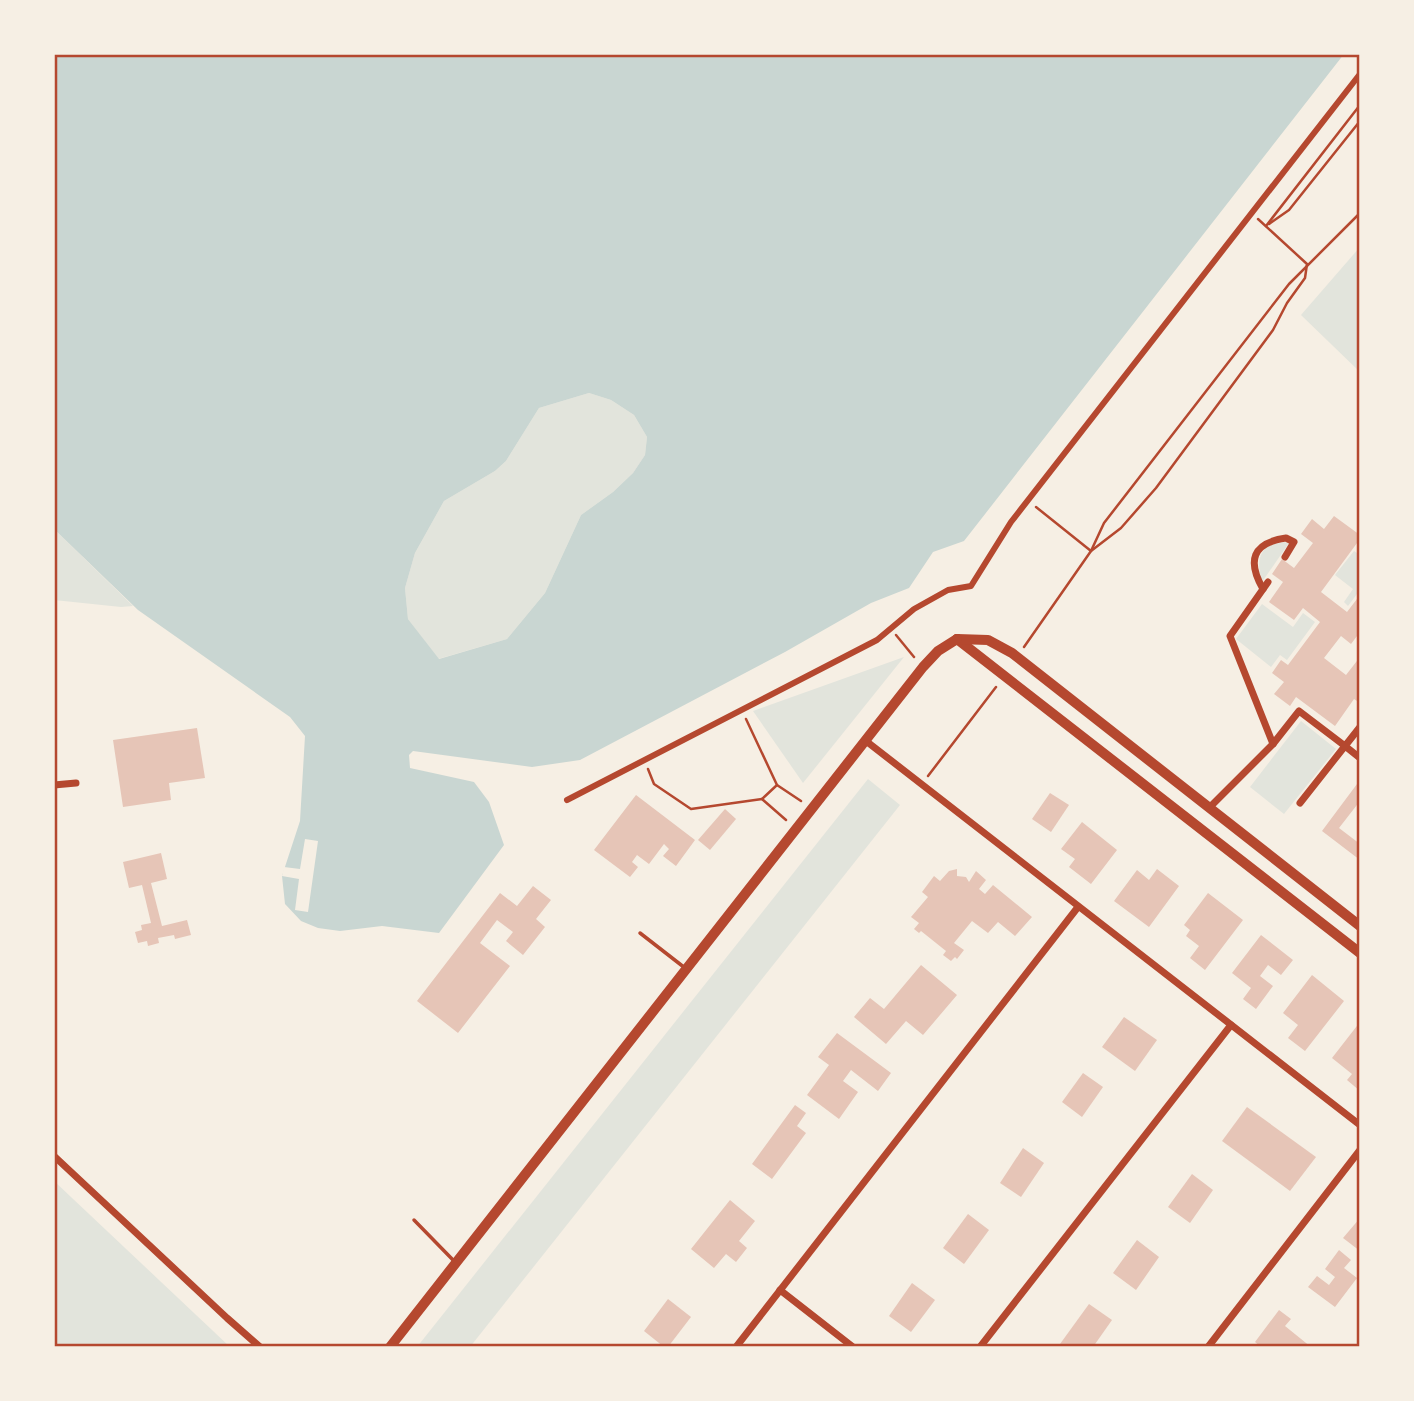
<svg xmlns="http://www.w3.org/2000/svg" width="1414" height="1401" font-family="Mulish,sans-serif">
  <rect width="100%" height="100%" fill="#f6efe4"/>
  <!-- green -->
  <g fill="#e2e4dc">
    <polygon points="1360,247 1360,372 1301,315"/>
    <polygon points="589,393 611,400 634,415 647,437 645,455 633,473 613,492 581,515 545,593 507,639 438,659 408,619 405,588 415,553 444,501 495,471 506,461 539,408"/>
    <polygon points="54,529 57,532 133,606 121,607 54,600"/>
    <path d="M1284 542 1289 543 1262 582C1256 560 1258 545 1284 542Z"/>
    <polygon points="1354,551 1360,555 1360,590 1348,606 1344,602 1353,589 1335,575"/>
    <polygon points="1262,604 1293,627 1303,613 1315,622 1287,660 1280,655 1271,667 1236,639"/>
    <polygon points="904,657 803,783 753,711"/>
    <polygon points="1301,721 1336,749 1284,814 1250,787"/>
    <polygon points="868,779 900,805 470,1347 417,1347"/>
    <polygon points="54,1181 230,1347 54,1347"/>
  </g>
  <!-- water -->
  <path fill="#c9d6d2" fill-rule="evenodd" d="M54 54H1344L964 541 933 552 909 588 871 603 785 652 580 760 532 767 413 751 409 755 410 768 474 782 489 802 504 845 439 933 382 926 340 931 318 928 301 921 285 904 282 876 300 821 305 736 290 717 138 610 54 529ZM589 393 611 400 634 415 647 437 645 455 633 473 613 492 581 515 545 593 507 639 439 659 408 619 405 588 415 553 444 501 495 471 506 461 539 408Z"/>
  <!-- pier -->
  <polygon fill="#f6efe4" points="305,839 318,841 308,912 295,910 299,879 282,876 284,867 300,869"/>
  <!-- building -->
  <g fill="#e6c5b7">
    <polygon points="1334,516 1360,535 1360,539 1321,592 1347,612 1360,595 1360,632 1351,644 1341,636 1324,658 1346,675 1360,657 1360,703 1354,699 1335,726 1296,697 1290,706 1274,694 1284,682 1272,673 1281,660 1288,665 1320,622 1303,608 1294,620 1269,602 1283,582 1272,574 1282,559 1294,568 1313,543 1301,534 1312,519 1324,529"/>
    <polygon points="197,728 205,778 169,783 171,800 123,807 113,740"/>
    <polygon points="1360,780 1360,801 1339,828 1360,844 1360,860 1322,831"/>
    <polygon points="1050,793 1069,805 1051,832 1032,819"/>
    <polygon points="636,795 695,840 676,866 663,856 669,849 664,844 649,864 637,855 632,862 638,867 630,877 594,850"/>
    <polygon points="725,809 736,819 710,850 698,840"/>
    <polygon points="1082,822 1117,850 1091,884 1069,867 1075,859 1061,849"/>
    <polygon points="161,853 167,879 151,883 162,926 187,920 191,935 175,939 174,935 158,938 159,943 148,946 147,941 138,943 135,932 142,930 141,925 151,923 142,885 129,888 123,862"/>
    <polygon points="957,869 957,876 966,877 969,882 976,871 986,880 979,889 985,894 993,885 1032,917 1015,936 998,922 988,933 972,921 954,943 964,950 957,959 955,957 951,961 943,955 946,951 921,931 919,933 914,929 919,923 911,917 928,897 922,892 934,876 940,881 949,871"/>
    <polygon points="1157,869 1179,886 1149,927 1114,901 1137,870 1149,880"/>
    <polygon points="533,886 551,900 536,919 545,927 523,955 506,941 513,932 497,920 480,943 510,966 458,1033 417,1001 500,893 517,906"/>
    <polygon points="1208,893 1243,920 1205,970 1190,958 1199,946 1186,936 1190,930 1184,925"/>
    <polygon points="1261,935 1293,960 1281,975 1268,965 1260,976 1273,986 1256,1009 1243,999 1251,988 1232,973"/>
    <polygon points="921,965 957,995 923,1035 906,1021 886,1044 854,1017 870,998 884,1009"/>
    <polygon points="1312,975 1344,1001 1305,1051 1288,1038 1298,1025 1283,1013"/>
    <polygon points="1124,1017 1157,1040 1135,1071 1102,1047"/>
    <polygon points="1360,1022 1360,1091 1347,1080 1352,1074 1332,1058"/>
    <polygon points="837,1033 891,1073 878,1091 851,1070 843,1081 858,1092 839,1119 807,1095 829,1065 818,1057"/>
    <polygon points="1083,1073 1103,1087 1082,1117 1062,1102"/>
    <polygon points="795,1105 806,1113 797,1126 806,1133 772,1179 752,1164"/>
    <polygon points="1247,1107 1316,1157 1290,1191 1222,1141"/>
    <polygon points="1023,1148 1044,1163 1021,1197 1000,1183"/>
    <polygon points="1192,1174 1213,1190 1190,1223 1168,1207"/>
    <polygon points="730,1200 755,1221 739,1241 747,1248 736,1262 726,1254 714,1268 691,1249"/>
    <polygon points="968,1214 989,1230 964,1264 943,1248"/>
    <polygon points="1360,1218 1360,1251 1343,1238"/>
    <polygon points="1137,1240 1159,1257 1136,1290 1113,1273"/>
    <polygon points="1339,1250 1351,1260 1344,1268 1357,1278 1335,1307 1308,1287 1317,1276 1329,1285 1335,1277 1325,1269"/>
    <polygon points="912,1283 935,1300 911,1332 889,1316"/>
    <polygon points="668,1299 691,1317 668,1347 664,1347 644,1331"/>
    <polygon points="1089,1304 1112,1320 1093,1347 1064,1347 1060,1344"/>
    <polygon points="1279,1310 1291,1319 1285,1326 1311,1347 1261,1347 1255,1342"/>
  </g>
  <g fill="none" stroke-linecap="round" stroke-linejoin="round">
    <!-- path -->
    <g stroke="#b5482f" stroke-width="2.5">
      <polyline points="1269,224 1289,210 1360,121"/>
      <polyline points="1266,226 1360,105"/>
      <polyline points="1036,507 1091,551 1121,528 1156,488 1273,330 1287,303 1305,278 1307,264 1258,219"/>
      <polyline points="896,635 914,657"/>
      <polyline points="1024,647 1091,551 1104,523 1289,284 1360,213"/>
      <polyline points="746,719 777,785 801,801"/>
      <polyline points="648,769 654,784 691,809 762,799 786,820"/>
      <polyline points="928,776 996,687"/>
      <polyline points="762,799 777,785"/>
    </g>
    <!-- service -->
    <g stroke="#b5482f" stroke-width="3.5">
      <polyline points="640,933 685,968"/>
      <polyline points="414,1220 454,1261"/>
    </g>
    <!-- pedestrian -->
    <polyline stroke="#b5482f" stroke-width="6" points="567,800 877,640 914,609 948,590 971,586 1011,522 1360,74"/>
    <!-- minor -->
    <g stroke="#b5482f" stroke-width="7">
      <polyline points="1268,582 1230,636 1273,744"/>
      <path d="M1263 589C1247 561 1252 543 1286 538L1294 542 1285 557"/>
      <polyline points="866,741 1360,1125"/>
      <polyline points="54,785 76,783"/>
      <polyline points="1300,803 1345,746 1360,758"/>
      <polyline points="1209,808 1273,744 1299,711 1345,746 1360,727"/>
      <polyline points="54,1156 227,1318 260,1347"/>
      <polyline points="780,1290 853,1347"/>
      <polyline points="736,1347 1078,907"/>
      <polyline points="980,1347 1231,1025"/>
      <polyline points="1208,1347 1360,1150"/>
    </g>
    <!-- secondary -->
    <g stroke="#b5482f" stroke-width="10">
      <polyline points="957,639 1360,953"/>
      <polyline points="957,639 988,640 1012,653 1360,926"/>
      <polyline points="390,1347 923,667 938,651 957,639"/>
    </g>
  </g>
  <!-- border -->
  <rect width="1414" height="1401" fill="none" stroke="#f6efe4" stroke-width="112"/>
  <rect x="56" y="56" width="1302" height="1289" fill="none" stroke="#b5482f" stroke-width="2.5"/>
</svg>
